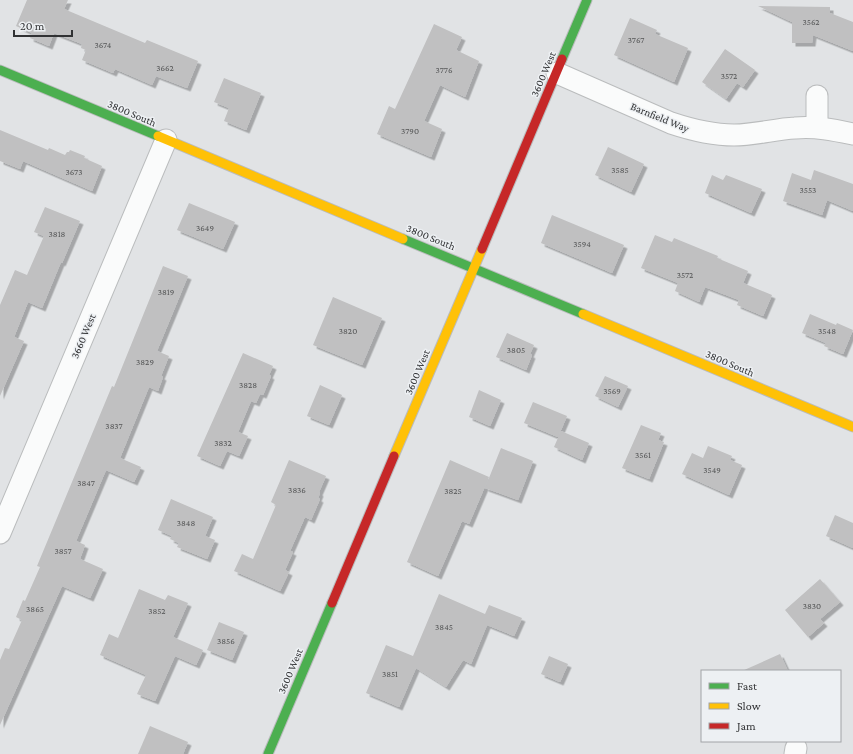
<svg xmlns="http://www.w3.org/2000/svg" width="853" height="754" font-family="'Crimson Pro',serif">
  <defs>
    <filter id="shadow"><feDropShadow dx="3.5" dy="3.5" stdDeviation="0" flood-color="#0004"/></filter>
  </defs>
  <rect width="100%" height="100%" fill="#e1e3e5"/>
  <!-- building -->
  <g fill="#c0c0c1" filter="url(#shadow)">
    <polygon points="27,0 68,0 64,9 145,43 147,40 198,61 187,88 156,76 152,85 115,69 113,73 82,60 86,50 81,48 82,44 54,33 49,46 30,38 32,33 16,26"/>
    <polygon points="758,6 830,7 830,13 853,22 853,51 813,35 812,43 792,43 792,22"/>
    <polygon points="630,18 657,30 655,34 688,48 674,82 614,55"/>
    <polygon points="434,24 462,37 456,50 479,61 465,97 440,85 424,121 442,129 431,157 377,134 389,106 395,109"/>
    <polygon points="725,49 755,70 743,87 737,83 726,99 702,82"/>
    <polygon points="224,78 261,93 246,130 224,121 229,108 214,102"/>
    <polygon points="0,130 48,150 49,148 65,155 67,152 69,152 70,150 85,156 84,158 102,166 92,191 23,161 20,169 0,161"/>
    <polygon points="608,147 644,164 631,192 595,175"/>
    <polygon points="814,170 853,184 853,211 827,200 822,215 783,201 792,173 811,180"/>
    <polygon points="712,175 723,180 726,175 762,189 751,213 705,193"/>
    <polygon points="189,203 235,222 223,249 177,230"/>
    <polygon points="45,207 80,221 62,263 61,262 42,308 28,302 14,337 24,341 0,396 0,305 15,270 27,275 44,236 34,232"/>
    <polygon points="552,215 624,245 612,273 541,243"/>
    <polygon points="655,235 672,242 674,238 718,256 717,258 748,271 743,283 772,295 763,316 737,305 739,300 705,287 699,302 675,291 678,283 641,268"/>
    <polygon points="163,266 188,276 157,351 169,356 161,376 163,377 158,391 149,387 120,458 141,467 134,482 106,470 76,541 85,545 80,559 103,569 90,598 62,586 0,725 0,660 5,648 9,649 22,620 16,617 23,600 25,601 40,567 37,566 112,386 114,387"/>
    <polygon points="333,297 382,318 362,365 313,345"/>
    <polygon points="810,314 836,325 837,323 853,330 843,354 824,346 826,343 802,333"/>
    <polygon points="507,333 534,345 530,354 532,355 526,370 496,357"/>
    <polygon points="243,353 273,366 269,375 271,376 263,395 260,394 256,403 251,401 238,432 248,436 239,456 227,451 220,466 197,456"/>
    <polygon points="605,376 628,386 618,407 595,396"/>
    <polygon points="320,385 342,395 329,425 307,416"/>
    <polygon points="479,390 501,400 490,426 469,417"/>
    <polygon points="533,402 567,416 558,437 524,423"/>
    <polygon points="641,425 661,433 658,440 664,442 649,479 622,468"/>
    <polygon points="561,431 589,443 582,460 554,447"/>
    <polygon points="708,446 732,456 730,460 742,465 729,495 682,474 692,453 703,458"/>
    <polygon points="501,448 533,461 518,500 485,488"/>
    <polygon points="289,460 326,476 319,492 320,493 318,498 320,499 311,520 305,517 290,551 293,552 285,570 289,572 280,591 234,571 242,554 253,559 276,505 271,502"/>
    <polygon points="450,460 489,477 469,524 462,521 438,576 407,562"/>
    <polygon points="171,499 213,517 205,536 215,540 207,559 177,547 179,543 170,539 172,536 158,530"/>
    <polygon points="835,515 853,523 853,548 826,536"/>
    <polygon points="820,579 840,602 820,619 824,623 808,637 785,610"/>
    <polygon points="139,589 165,600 168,595 188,603 173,637 203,650 196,665 175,656 155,701 137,694 146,675 100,655 109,634 118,638"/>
    <polygon points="439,594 485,614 489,605 522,618 514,636 487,625 471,664 463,660 446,687 416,668 399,707 366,693 386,645 413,656"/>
    <polygon points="219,622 244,632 232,660 207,650"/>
    <polygon points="780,654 788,671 742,671"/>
    <polygon points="549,656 568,664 560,682 541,674"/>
    <polygon points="150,726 188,742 183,754 138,754"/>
  </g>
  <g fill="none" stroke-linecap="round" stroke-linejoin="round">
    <!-- street casing -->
    <g stroke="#babcbd" stroke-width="23">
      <g id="street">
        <path d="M557 73 671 123C692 130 712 135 734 135 755 135 775 129 795 128 815 126 834 130 853 134"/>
        <polyline points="817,127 817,96"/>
        <polyline points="0,533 166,140"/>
        <polyline points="795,754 796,748"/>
      </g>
    </g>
    <!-- fast casing -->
    <g stroke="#babcbd" stroke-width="11">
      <g id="fast">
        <polyline points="562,59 587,0"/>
        <polyline points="0,70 158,136"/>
        <polyline points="403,239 583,314"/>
        <polyline points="268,754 332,603"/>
      </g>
    </g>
    <!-- slow casing -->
    <g stroke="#babcbd" stroke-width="11">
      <g id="slow">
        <polyline points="158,136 403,239"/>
        <polyline points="583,314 853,427"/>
        <polyline points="394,456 482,249"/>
      </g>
    </g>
    <!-- jam casing -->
    <g stroke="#babcbd" stroke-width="11">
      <g id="jam">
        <polyline points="482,249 562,59"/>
        <polyline points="332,603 394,456"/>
      </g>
    </g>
    <!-- street -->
    <use href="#street" stroke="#fafbfb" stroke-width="21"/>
    <!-- fast -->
    <use href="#fast" stroke="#4caf50" stroke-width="9"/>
    <!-- slow -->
    <use href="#slow" stroke="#ffc107" stroke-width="9"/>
    <!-- jam -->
    <use href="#jam" stroke="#c62828" stroke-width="9"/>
  </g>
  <g text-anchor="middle" stroke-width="3" stroke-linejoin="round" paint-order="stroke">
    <!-- number labels -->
    <g font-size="9" fill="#555657">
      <text x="811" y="25">3562</text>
      <text x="636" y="43">3767</text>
      <text x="103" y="48">3674</text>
      <text x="165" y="71">3662</text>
      <text x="444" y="73">3776</text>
      <text x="729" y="79">3572</text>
      <text x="410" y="134">3790</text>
      <text x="620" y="173">3585</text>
      <text x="74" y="175">3673</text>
      <text x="808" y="193">3553</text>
      <text x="205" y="231">3649</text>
      <text x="57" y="237">3818</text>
      <text x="582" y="247">3594</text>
      <text x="685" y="278">3572</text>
      <text x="166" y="295">3819</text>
      <text x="348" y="334">3820</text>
      <text x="827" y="334">3548</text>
      <text x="516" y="353">3805</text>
      <text x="145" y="365">3829</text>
      <text x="248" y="388">3828</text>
      <text x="612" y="394">3569</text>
      <text x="114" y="429">3837</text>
      <text x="223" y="446">3832</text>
      <text x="643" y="458">3561</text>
      <text x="712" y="473">3549</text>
      <text x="86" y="486">3847</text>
      <text x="297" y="493">3836</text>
      <text x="453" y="494">3825</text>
      <text x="186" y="526">3848</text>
      <text x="63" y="554">3857</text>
      <text x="812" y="609">3830</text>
      <text x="35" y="612">3865</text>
      <text x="157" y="614">3852</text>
      <text x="444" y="630">3845</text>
      <text x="226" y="644">3856</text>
      <text x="390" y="677">3851</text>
    </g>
    <!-- street labels -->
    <g font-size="11" fill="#313234" stroke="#edf0f3">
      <text transform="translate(543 74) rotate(-67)" y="4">3600 West</text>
      <text transform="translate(132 113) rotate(23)" y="4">3800 South</text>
      <text transform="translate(660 117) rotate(22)" y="4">Barnfield Way</text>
      <text transform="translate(431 237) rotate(22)" y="4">3800 South</text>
      <text transform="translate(83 336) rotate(-67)" y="4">3660 West</text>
      <text transform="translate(730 363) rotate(23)" y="4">3800 South</text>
      <text transform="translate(417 372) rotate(-67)" y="4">3600 West</text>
      <text transform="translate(290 671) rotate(-67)" y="4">3600 West</text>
    </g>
  </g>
  <!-- legend -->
  <rect x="701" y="670" width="140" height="72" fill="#edf0f3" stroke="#a2a4a7"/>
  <rect x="709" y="683" width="20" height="6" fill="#4caf50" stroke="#a2a4a7"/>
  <text x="737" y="690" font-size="12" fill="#313234">Fast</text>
  <rect x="709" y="703" width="20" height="6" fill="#ffc107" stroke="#a2a4a7"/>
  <text x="737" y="710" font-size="12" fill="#313234">Slow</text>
  <rect x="709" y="723" width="20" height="6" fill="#c62828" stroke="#a2a4a7"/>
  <text x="737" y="730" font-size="12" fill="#313234">Jam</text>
  <!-- scale -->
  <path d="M14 30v6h58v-6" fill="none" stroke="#313234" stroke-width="2"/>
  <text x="20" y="30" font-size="12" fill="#313234" stroke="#edf0f3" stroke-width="3" paint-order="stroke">20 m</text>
</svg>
